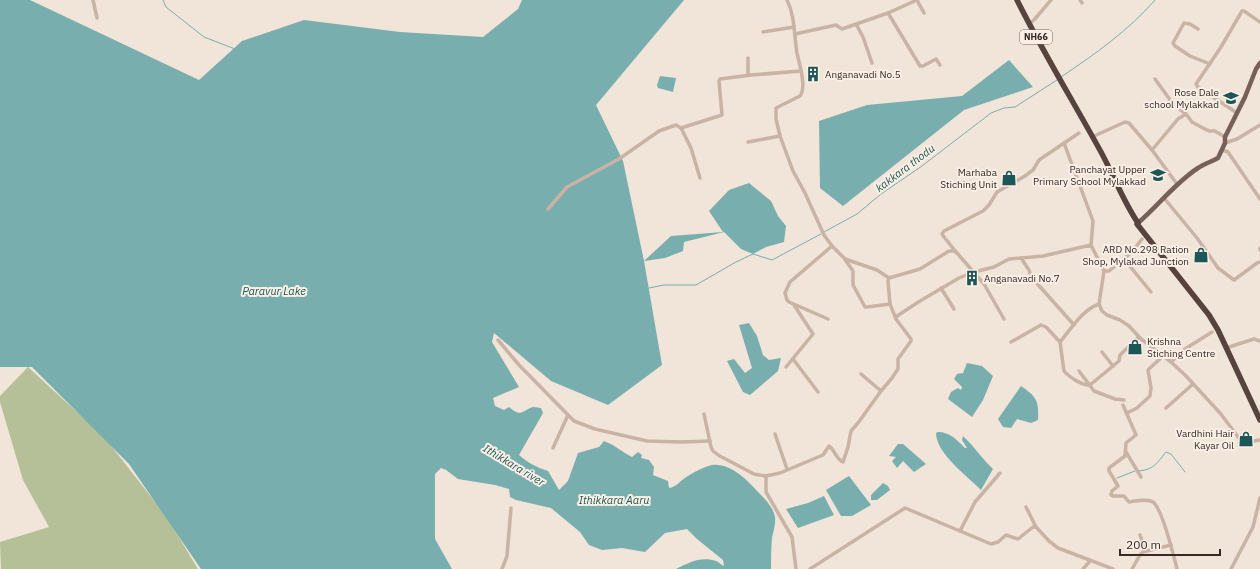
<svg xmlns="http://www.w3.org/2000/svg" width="1260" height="569" font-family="'IBM Plex Sans',sans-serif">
  <rect width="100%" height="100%" fill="#f1e4d9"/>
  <!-- green -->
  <polygon fill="#b5c099" points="28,367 105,438 166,516 198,569 1,569 0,542 49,527 23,480 0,402 0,396"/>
  <!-- water -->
  <g fill="#78aeae">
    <path d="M0 0H30L199 80 242 41 304 20 400 32 483 37 518 9 522 0H684L596 105 623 161 644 261 671 236 723 232 709 211 729 190 749 183 771 201 778 216 786 226 784 242 766 247 753 254 741 249 724 232 684 242 683 251 665 258 644 261 662 365 608 405 551 381 494 333 492 342 519 387 493 398 495 406 504 410 509 407C523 419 522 409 534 407 537 407 539 408 541 408L543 413 519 455C528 463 536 467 548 471L559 490 568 481 578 453 599 447 604 441C615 445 622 452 632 457L638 452 642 455 641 458 649 460 654 467 653 475 668 481 669 488C676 487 679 482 685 478 692 473 703 467 712 465 731 463 747 480 758 492 765 499 773 507 775 517 776 524 773 532 772 538 771 548 771 559 771 569H676C688 563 701 556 716 561 719 562 721 565 724 566L723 560 697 539 687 529 665 533 645 552 622 548 602 550 589 545 580 532 551 508 516 500 510 497 509 489 495 485 458 479 446 470 441 468 435 474V539L452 569H201L129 464 32 367H0Z"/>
    <polygon points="1009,60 1033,87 964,110 843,206 820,188 819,121 867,105 962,96"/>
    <polygon points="660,76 676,78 673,92 658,88 657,85"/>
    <polygon points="749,323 757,336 763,355 769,360 781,358 778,371 750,395 743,392 727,361 734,359 745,373 752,368 739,325"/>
    <polygon points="967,363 982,366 993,376 983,400 972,417 948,399 951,392 958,388 961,390 962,387 954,379 957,374 963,373"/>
    <path d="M1021 386C1037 397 1039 401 1038 420L1031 423 1017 419 1011 428 1003 427 998 419Z"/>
    <path d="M938 432C950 432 957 440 965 448H967L962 440 963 436C974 446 982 459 993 469L981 490C967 476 936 453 936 433Z"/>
    <polygon points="898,444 903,444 926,464 914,472 903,461 897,468 892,461 896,457 889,456"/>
    <polygon points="849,476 871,505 852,516 841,516 826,490"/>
    <polygon points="883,483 888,486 890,490 877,500 871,500 871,495"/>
    <polygon points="824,496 834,515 798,528 786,509 808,503"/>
  </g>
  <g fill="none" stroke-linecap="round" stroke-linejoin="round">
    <!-- stream -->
    <g stroke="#78aeae" stroke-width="1">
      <polyline points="163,0 166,7 204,37 235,49"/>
      <path d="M1061 77C1095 54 1128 31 1155 0"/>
      <polyline points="824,232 857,214 881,194 922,166 991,113 1004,108 1015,107 1057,80"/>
      <polyline points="649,288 664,285 696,285 736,262 753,254 772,260 821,234"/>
      <path d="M1138 471C1154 470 1157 463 1166 452L1171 454 1185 472"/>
      <polyline points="1117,478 1135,471"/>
    </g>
    <!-- minor -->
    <g stroke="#c9b3a5" stroke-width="3.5">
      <polyline points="93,0 97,18"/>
      <path d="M787 0C795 16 794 35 797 53 799 63 807 87 800 96L776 108V119L780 136 793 171 805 193 824 235 832 246 844 258 853 271V285L865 307H867L890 304 896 319"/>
      <polyline points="917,0 924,13"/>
      <polyline points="1080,0 1082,3"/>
      <polyline points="888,13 920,66 923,66 936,59 940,65"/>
      <polyline points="856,24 863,37 872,63"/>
      <polyline points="1029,24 1034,20 1051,0"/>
      <polyline points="1198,29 1190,24 1184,23 1173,43 1175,46 1190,56 1210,64"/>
      <polyline points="763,32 794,27"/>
      <polyline points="795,34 836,25 842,29 888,13 917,0"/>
      <polyline points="748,58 748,75"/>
      <polyline points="1237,113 1198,87 1196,84 1221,47 1242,11 1244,11 1260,22"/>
      <polyline points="1186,114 1192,122 1201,127 1209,131 1215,131 1225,137"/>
      <polyline points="681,128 691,148 700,178"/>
      <polyline points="1092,137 1125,122 1129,123 1152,150 1177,184"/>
      <polyline points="748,142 780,136"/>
      <polyline points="1064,143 1093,221 1091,245"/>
      <polyline points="1225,143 1237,139 1260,125"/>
      <polyline points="1152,150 1178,119 1186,114 1173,104 1155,79"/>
      <polyline points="1222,150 1228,152 1260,199"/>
      <polyline points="1164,198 1197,238 1218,268 1234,280 1257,263 1260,262"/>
      <polyline points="548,209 567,187 619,159 659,131 676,125 681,128 722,115 719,81 720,79 751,75 801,71"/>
      <polyline points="1260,248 1260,250"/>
      <polyline points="957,253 944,237 942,234 944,231 983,211 989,205 997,192 1025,176 1033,170 1039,160 1079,133"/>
      <polyline points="1021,258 1029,270 1031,276 1034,280 1074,325"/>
      <polyline points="845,259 877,270 889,278"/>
      <polyline points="1124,259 1151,292"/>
      <polyline points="1104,271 1099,304 1102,311 1107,315 1120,320 1129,326 1141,339 1171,362 1186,376 1220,413 1242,442 1245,443 1259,440"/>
      <polyline points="941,288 954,309"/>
      <polyline points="890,304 888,281 889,278 920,269 949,251 954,251 957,253 984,284 1004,319"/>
      <path d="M1099 304C1082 310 1071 329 1060 342L1064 371C1069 377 1083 386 1090 385L1119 361 1120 355 1139 337"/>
      <polyline points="828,319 789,302 787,300 785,293 790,282 832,246"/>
      <polyline points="498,340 519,365 574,421 595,429 647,441 681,442 710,441"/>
      <polyline points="1011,342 1041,325 1046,327 1060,342"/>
      <polyline points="1226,348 1254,339 1260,341"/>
      <polyline points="1102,352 1113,366"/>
      <polyline points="793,359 818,392"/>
      <polyline points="1171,362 1185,349 1212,332"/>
      <polyline points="786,367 813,334 794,305"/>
      <polyline points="1079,371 1094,391 1115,399 1124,400"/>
      <polyline points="861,374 881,391"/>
      <path d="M1123 405 1136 435 1126 443 1125 456 1109 468V471L1118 486 1112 491 1111 495 1113 496H1124L1129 502C1136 501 1147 498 1153 502 1162 508 1174 557 1177 569"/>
      <polyline points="1166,408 1193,384"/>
      <polyline points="1127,413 1137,408 1150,396 1151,388 1148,370 1163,356"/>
      <path d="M704 414 711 447 713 451 718 455 754 474 766 476 780 473 823 455 829 446C835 450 836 459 843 462L848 447 851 431 858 423 881 391 892 378 898 369V359L911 341V339L896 319 897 316 920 301 959 278 974 272 994 267 1009 259 1043 256 1091 245 1104 271H1109L1132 252 1142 239"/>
      <polyline points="775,434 787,469"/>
      <polyline points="553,448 568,415"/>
      <polyline points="1126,452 1141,477"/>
      <polyline points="766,476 766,492 792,537 796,569"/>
      <polyline points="1026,507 1036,527"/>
      <polyline points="960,531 975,502 1000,473"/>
      <polyline points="1140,535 1146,551"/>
      <polyline points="502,569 507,556 511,508"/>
      <polyline points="810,569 905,508 991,544 998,542 1006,535 1018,539 1033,527 1036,527 1049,541 1058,548 1113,569"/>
      <polyline points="1083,569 1090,561"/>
      <polyline points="1132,569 1140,555 1143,552 1171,545"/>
      <polyline points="1231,569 1253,527 1260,498"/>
    </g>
    <!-- major -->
    <path stroke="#776057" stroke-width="4.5" d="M1138 223C1159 205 1175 183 1198 168 1204 164 1211 162 1218 158L1225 143V137L1245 97 1256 69 1260 63"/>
    <!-- highway -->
    <path stroke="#56433d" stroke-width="5.5" d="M1017 0C1043 52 1073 101 1101 152 1114 176 1123 201 1138 223L1137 224 1209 315 1218 330 1260 420"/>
  </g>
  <!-- icons -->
  <defs>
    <g id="building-bare" transform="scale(1.2)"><path d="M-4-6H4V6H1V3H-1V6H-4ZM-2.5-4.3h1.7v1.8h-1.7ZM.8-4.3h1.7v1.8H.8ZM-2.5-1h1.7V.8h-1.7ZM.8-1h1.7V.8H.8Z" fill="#1c5656" stroke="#f9efe5" stroke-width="2.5" paint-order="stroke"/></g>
    <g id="school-bare" transform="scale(1.2)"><path d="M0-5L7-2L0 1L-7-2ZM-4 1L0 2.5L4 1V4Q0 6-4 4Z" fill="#1c5656" stroke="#f9efe5" stroke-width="2.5" paint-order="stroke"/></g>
    <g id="shop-bare" transform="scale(1.2)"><path d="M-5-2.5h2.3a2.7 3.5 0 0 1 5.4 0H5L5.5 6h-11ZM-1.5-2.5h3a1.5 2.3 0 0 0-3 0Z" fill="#1c5656" stroke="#f9efe5" stroke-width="2.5" paint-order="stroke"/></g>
  </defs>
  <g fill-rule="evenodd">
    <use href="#building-bare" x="813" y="74"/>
    <use href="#school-bare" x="1231" y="98"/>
    <use href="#school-bare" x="1158" y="175"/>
    <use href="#shop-bare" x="1009" y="178"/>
    <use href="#shop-bare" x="1201" y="255"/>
    <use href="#building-bare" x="972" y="278"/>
    <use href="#shop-bare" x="1135" y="347"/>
    <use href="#shop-bare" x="1246" y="439"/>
  </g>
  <g text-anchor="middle" stroke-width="4" stroke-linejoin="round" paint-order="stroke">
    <!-- shield labels -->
    <rect fill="#f9efe5" stroke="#70655f" stroke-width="1" x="1020" y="30" width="32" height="14" rx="3"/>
    <g font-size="9" font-weight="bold" fill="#352a26">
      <text x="1036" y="40">NH66</text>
    </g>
    <!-- poi labels -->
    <g font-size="10" fill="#352a26" stroke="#f9efe5" text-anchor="end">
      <text x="825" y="78" text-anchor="start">Anganavadi No.5</text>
      <text x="1219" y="96">Rose Dale<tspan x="1219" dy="12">school Mylakkad</tspan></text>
      <text x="1146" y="173">Panchayat Upper<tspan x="1146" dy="12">Primary School Mylakkad</tspan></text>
      <text x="997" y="176">Marhaba<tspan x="997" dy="12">Stiching Unit</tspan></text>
      <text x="1189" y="253">ARD No.298 Ration<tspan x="1189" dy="12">Shop, Mylakad Junction</tspan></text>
      <text x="984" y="282" text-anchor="start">Anganavadi No.7</text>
      <text x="1147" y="345" text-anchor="start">Krishna<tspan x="1147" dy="12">Stiching Centre</tspan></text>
      <text x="1234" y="437">Vardhini Hair<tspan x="1234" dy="12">Kayar Oil</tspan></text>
    </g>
    <!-- water labels -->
    <g font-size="11" font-style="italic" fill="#1c5656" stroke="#f9efe5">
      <text transform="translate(905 168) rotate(-37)" y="4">kakkara thodu</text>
      <text x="274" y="295">Paravur Lake</text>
      <text transform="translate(514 465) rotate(31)" y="4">Ithikkara river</text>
      <text x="614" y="504">Ithikkara Aaru</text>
    </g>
  </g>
  <!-- scale -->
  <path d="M1120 549v6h100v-6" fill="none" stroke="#352a26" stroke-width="2"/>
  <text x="1126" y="549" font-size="12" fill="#352a26" stroke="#f9efe5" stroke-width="3" paint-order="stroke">200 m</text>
</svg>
